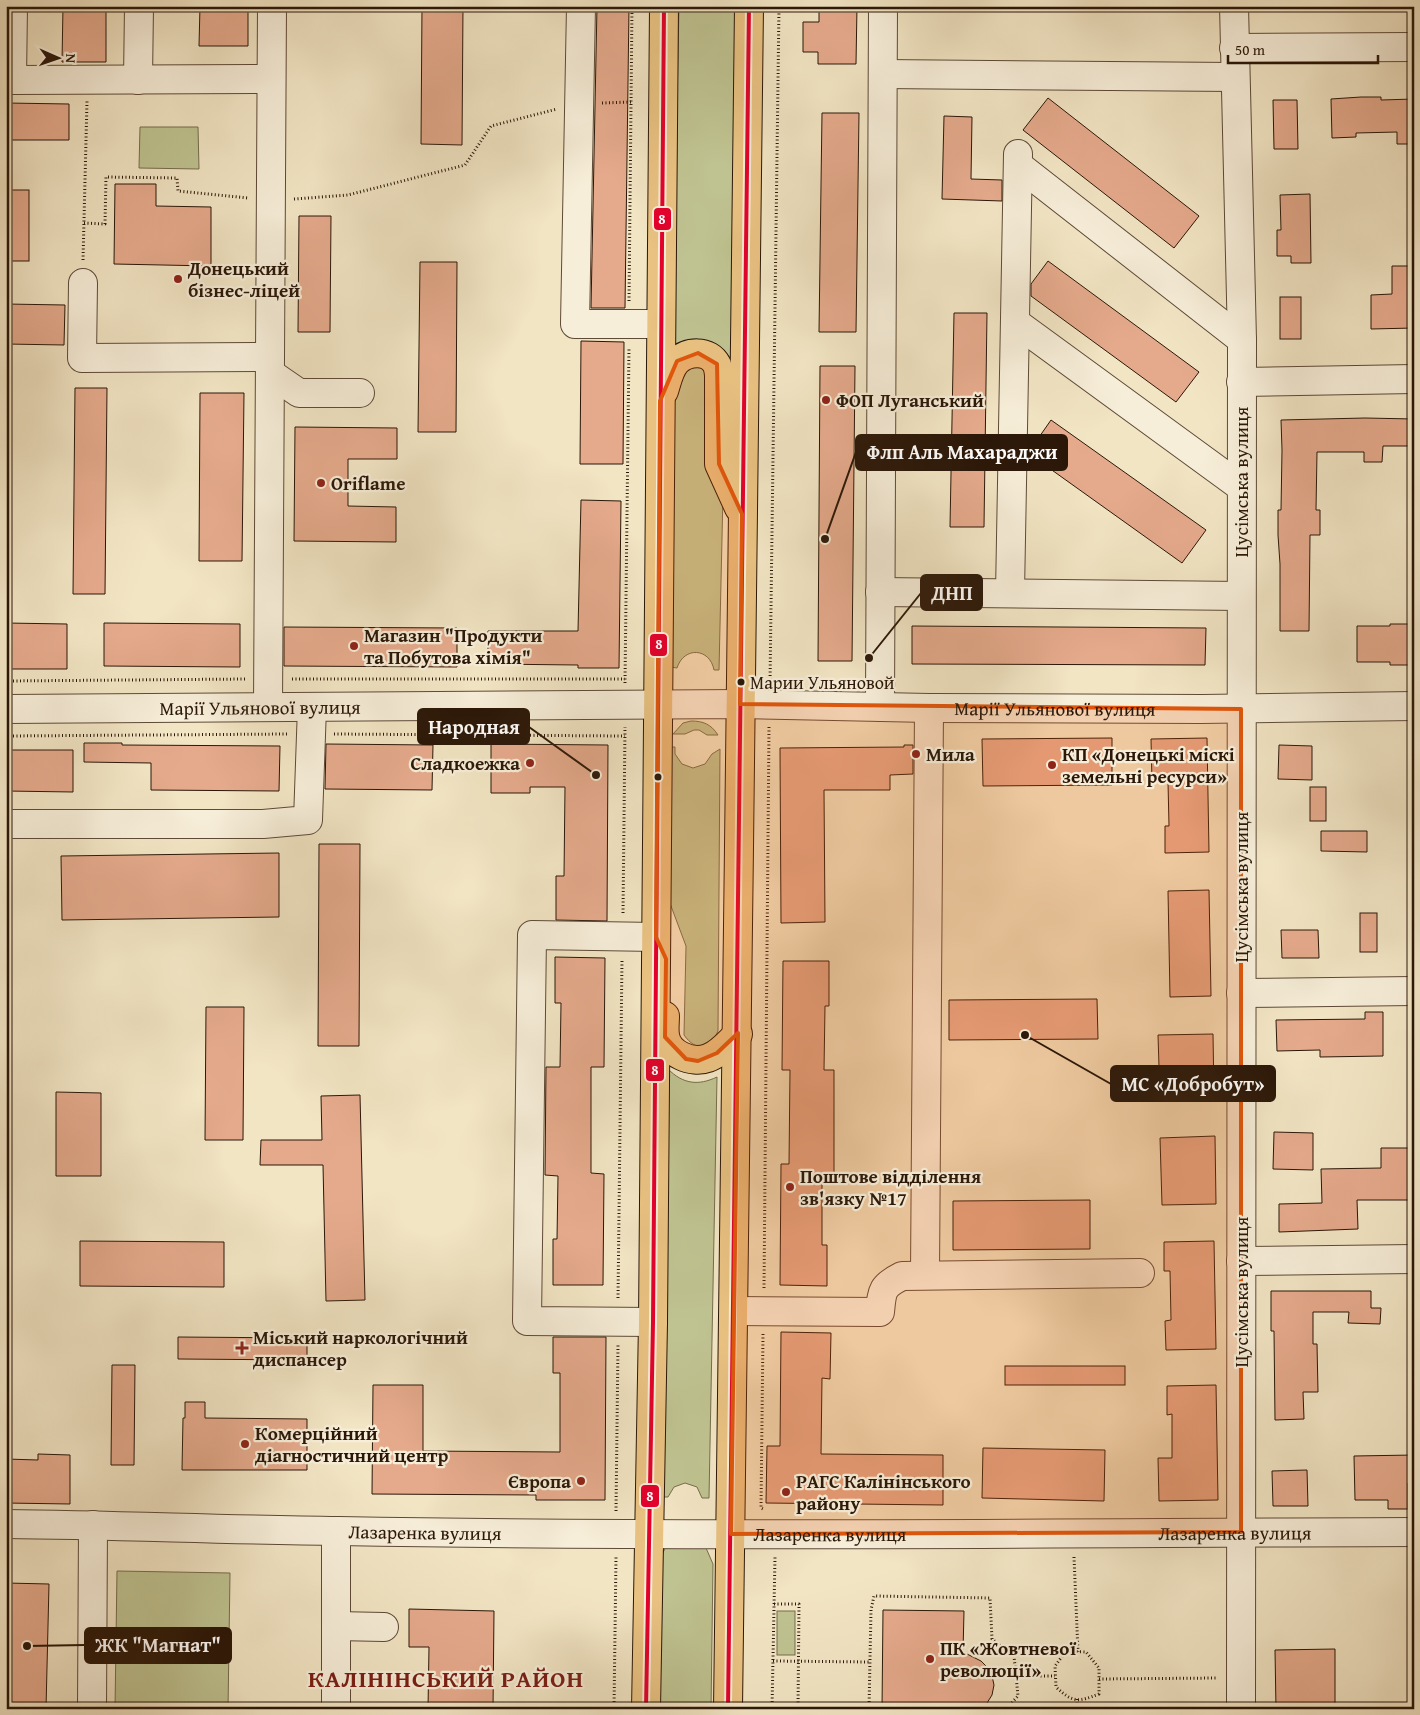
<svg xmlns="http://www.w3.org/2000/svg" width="1420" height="1715" font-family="'Gentium Book Plus',serif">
  <rect width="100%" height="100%" fill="#f2e5c4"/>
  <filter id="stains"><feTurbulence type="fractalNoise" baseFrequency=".004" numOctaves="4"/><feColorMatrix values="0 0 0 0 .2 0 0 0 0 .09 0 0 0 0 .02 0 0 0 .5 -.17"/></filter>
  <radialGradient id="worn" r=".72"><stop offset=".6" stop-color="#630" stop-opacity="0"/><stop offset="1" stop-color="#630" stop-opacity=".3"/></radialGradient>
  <!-- green -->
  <g fill="#bfc391" stroke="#756d4c">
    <path d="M679 6H735L732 360C711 332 700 342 672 352Z"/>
    <polygon points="140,127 198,127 199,169 139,168"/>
    <path d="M701 366 708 374 723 494 719 670H714C710 648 684 646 677 668L671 667 674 380 685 367Z"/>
    <path d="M691 721C703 721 711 724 718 735H707L699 730H694L685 734H673L683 723Z"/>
    <path d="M669 747H675V754L682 764 693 768 705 764 712 754 720 749 718 1031C710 1050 696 1052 684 1035L686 946 668 898Z"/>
    <path d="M668 1069C683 1084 698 1086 717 1077L709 1498H702L697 1487 685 1483 674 1487 668 1497H662Z"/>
    <polygon points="699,1544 706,1548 713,1564 711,1709 656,1709 660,1558 666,1547"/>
    <polygon points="117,1571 230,1573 228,1709 115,1709"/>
    <rect x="777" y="1611" width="18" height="44"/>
  </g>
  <!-- building -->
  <g fill="#e5aa8c" stroke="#2b1708">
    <polygon points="63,6 106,6 106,62 62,62"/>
    <polygon points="200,6 248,6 248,46 199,46"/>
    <polygon points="422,6 463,6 462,145 421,144"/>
    <polygon points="597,6 629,6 625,308 591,308"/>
    <polygon points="819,6 857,6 856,64 818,64 818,52 803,52 803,22 819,22"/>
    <polygon points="1361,97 1381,97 1381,100 1414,99 1414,144 1397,144 1397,132 1356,133 1356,137 1332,138 1331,99"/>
    <polygon points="1048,98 1199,216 1174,248 1023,130"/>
    <polygon points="1273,100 1297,100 1298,149 1274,149"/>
    <polygon points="6,103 69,104 69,140 6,140"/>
    <polygon points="822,113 859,113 856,332 819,332"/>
    <polygon points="944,116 972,117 971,179 1002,180 1002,201 942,199"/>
    <polygon points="115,184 156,184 156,206 211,207 211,266 114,264"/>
    <rect x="6" y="190" width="23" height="71"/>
    <polygon points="1310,194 1311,263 1291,263 1291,256 1277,256 1277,230 1281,230 1280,195"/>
    <polygon points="299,216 331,216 330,332 298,332"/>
    <polygon points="1048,261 1199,372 1176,402 1031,296 1031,284"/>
    <polygon points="420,262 457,262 456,432 418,432"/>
    <polygon points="1392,266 1414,266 1414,328 1371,329 1371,295 1392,294"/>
    <rect x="1280" y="297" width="21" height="42"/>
    <polygon points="6,304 65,305 64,345 6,344"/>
    <polygon points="954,313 987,313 984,527 950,527"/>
    <polygon points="581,341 624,342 623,464 580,464"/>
    <polygon points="820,366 855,366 852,661 818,661"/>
    <polygon points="75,388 107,388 105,594 73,594"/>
    <polygon points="200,393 244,393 242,561 199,561"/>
    <polygon points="1365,418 1414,419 1414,446 1383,446 1382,462 1364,462 1364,452 1317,452 1316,510 1320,510 1320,535 1310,535 1309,631 1280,631 1280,564 1278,535 1278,510 1281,510 1282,450 1281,420"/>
    <polygon points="1051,420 1206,530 1182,563 1028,453"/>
    <polygon points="295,427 397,428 397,459 348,459 348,506 396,507 396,542 294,541"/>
    <polygon points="581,500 621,501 619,668 578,668 578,665 488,664 488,631 578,631"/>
    <polygon points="6,623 67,624 67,669 6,669"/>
    <polygon points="104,623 240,624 240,667 104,666"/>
    <polygon points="1390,624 1414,624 1414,665 1390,665 1390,662 1357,662 1357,626 1390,626"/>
    <polygon points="912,626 1206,628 1205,665 912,664"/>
    <polygon points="284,627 457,628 457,667 284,666"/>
    <polygon points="1112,738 1112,785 983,786 982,739"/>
    <polygon points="1207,738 1209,852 1165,853 1165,826 1169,826 1168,782 1152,782 1151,739"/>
    <polygon points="84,743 122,743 122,745 280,746 279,791 151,790 151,763 84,762"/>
    <polygon points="326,744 433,745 432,790 325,789"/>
    <polygon points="491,744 608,745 607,921 556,920 556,876 564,876 565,787 530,787 530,793 491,793"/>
    <polygon points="904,745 913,745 913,774 890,775 890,790 824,790 825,922 781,923 780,748 904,747"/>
    <polygon points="1279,745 1312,746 1312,780 1278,779"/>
    <polygon points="6,750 73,750 73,792 6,791"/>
    <rect x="1310" y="787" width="16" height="34"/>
    <polygon points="1321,831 1367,831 1367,852 1321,851"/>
    <polygon points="319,844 360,844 359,1046 318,1046"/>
    <polygon points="279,853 279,917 62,920 61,856"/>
    <polygon points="1209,890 1211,996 1170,997 1168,891"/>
    <rect x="1360" y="913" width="17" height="39"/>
    <polygon points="1281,930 1318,930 1319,958 1282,958"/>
    <polygon points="555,957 605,958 604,1067 591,1067 591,1173 604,1174 603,1285 553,1285 553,1239 557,1239 558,1176 545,1175 546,1067 560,1067 561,1003 555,1003"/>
    <polygon points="783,961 829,961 829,1006 825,1006 824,1070 834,1070 834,1180 822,1179 822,1245 827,1245 827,1286 780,1285 781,1164 789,1164 790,1070 782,1070"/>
    <polygon points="1097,999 1098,1039 949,1040 949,1000"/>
    <polygon points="206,1007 244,1007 243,1140 205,1140"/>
    <polygon points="1365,1012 1383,1012 1383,1056 1320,1057 1320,1050 1277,1051 1276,1020 1365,1019"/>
    <polygon points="1213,1034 1214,1097 1160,1099 1158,1035"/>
    <polygon points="56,1092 101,1093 101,1176 56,1176"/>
    <polygon points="360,1095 365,1300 326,1301 323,1165 260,1165 261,1140 322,1140 321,1096"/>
    <polygon points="1274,1132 1313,1133 1313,1170 1273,1169"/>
    <polygon points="1215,1136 1216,1204 1162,1205 1160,1138"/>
    <polygon points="1381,1148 1414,1148 1414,1200 1357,1200 1358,1229 1279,1232 1279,1204 1322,1203 1321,1169 1381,1168"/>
    <polygon points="1090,1200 1090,1249 953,1250 953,1201"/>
    <polygon points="80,1241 224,1242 224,1287 80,1286"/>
    <polygon points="1214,1241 1216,1349 1166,1350 1165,1321 1171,1320 1170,1271 1164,1271 1164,1242"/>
    <polygon points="1271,1291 1371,1291 1371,1308 1381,1308 1380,1324 1348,1323 1349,1312 1313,1312 1313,1344 1317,1344 1318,1392 1303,1392 1304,1419 1275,1420 1274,1331 1271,1331"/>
    <polygon points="781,1332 831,1333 830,1379 822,1378 821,1454 943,1455 943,1505 766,1503 767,1446 780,1446"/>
    <polygon points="178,1337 307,1338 307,1360 178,1359"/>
    <polygon points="553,1337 606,1337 605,1500 536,1500 536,1495 372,1494 373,1385 423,1385 423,1451 560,1452 560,1373 553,1373"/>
    <polygon points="112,1365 135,1365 134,1465 111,1465"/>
    <rect x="1005" y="1366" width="120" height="19"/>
    <polygon points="1216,1385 1218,1500 1159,1501 1158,1458 1172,1458 1172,1414 1167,1415 1167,1386"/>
    <polygon points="185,1402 205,1402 205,1418 307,1419 307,1470 182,1470 183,1418 185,1418"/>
    <polygon points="983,1448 1105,1450 1104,1501 982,1498"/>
    <polygon points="38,1454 70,1455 70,1504 6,1503 6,1459 38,1460"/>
    <polygon points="1414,1455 1414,1483 1408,1483 1408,1509 1388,1509 1388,1500 1355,1500 1354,1456"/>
    <polygon points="1307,1470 1308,1506 1273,1506 1272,1471"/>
    <polygon points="6,1583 49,1584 46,1709 6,1709"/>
    <polygon points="409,1609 494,1611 493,1709 428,1709 429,1647 409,1647"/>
    <polygon points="883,1610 964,1611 963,1652 981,1661 988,1668 992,1676 994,1685 992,1695 987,1703 981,1709 882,1709"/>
    <polygon points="1335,1649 1335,1709 1276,1709 1275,1650"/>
  </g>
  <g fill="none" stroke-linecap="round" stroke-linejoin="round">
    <!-- minor casing -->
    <g stroke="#5d4a37" stroke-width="30">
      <g id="minor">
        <polyline points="13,6 12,80 271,79"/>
        <polyline points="581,6 575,324 661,324"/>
        <polyline points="1234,6 1242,340 1241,1709"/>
        <polyline points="1234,48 1414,47"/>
        <polyline points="883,74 1235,77"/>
        <polyline points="138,80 139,6"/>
        <polyline points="1018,165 1242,340"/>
        <polyline points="83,283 82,358 270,357"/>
        <polyline points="1015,322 1241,487"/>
        <polyline points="270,373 299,393 360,393"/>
        <polyline points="1241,382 1414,379"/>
        <polyline points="880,592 1241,596"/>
        <polyline points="1010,593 1018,154"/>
        <polyline points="268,707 272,6"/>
        <polyline points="880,707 883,6"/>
        <path id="s1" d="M6 709 740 704 929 708 1202 709 1414 706"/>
        <polyline points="6,824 263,824 308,820 312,707"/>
        <polyline points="1241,993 1414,991"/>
        <polyline points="1241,1261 1414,1259"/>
        <polyline points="925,1275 929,708"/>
        <path d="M735 1311 880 1312C882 1290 882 1286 902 1276L1140 1273"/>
        <polyline points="653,1322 527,1321 532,935 656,937"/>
        <path id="s2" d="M6 1524C117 1525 228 1530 339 1531 697 1537 1055 1533 1414 1532"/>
        <polyline points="336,1626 384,1627"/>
        <polyline points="92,1709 93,1525"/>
        <polyline points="336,1709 336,1531"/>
      </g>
    </g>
    <!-- major casing -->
    <g stroke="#2b1708" stroke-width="30">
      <g id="major">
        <path d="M664 391C667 382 669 370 676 362 687 351 709 349 717 365 718 368 719 373 719 376V464L739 508"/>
        <path d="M665 1016C665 1022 664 1029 665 1035 667 1054 692 1064 708 1058 720 1054 729 1042 738 1034"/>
        <polyline points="646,1709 653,1322 664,6"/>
        <path d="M728 1709C737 1141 741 574 749 6"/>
      </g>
    </g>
    <!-- path -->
    <g stroke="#2b1708" stroke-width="3" stroke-dasharray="1 2.5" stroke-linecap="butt">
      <polyline points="602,103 631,102"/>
      <polyline points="294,199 348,195 465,165 491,126 557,109"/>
      <polyline points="84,223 105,224 106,177 177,178 178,191 248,198"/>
      <polyline points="83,260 87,101"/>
      <polyline points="629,301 632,6"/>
      <polyline points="292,679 625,679"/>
      <polyline points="6,681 246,679"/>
      <polyline points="625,683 629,347"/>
      <polyline points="770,683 779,6"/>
      <polyline points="334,734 625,736"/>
      <polyline points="6,736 288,734"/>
      <polyline points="623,913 625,727"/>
      <polyline points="764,1288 769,727"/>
      <polyline points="618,1298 622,959"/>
      <polyline points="763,1334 761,1508 765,1510"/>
      <polyline points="616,1511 618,1344"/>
      <polyline points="1074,1557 1078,1652"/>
      <polyline points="774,1604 799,1604 798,1709"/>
      <path d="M1066 1651 1086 1652 1099 1668V1694C1078 1702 1073 1703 1056 1687L1055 1666Z"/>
      <polyline points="773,1661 870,1662"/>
      <polyline points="1016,1676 1055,1676"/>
      <polyline points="1099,1679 1218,1678"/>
      <polyline points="1077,1699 1077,1709"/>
      <polyline points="772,1708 834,1709"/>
      <polyline points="614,1709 616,1557"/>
      <polyline points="772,1709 775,1557"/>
      <polyline points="869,1709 871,1610 874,1596 990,1598 992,1639 1014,1656 1018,1696 1006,1709"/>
    </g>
    <!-- minor -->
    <use href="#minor" stroke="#f7eed9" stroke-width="28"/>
    <!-- major -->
    <use href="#major" stroke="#e9c282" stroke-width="28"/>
    <!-- bus-1 casing -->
    <g stroke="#f7eed9" stroke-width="8">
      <g id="bus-1">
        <polyline points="646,1709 653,1322 664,6"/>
        <polyline points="728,1709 749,6"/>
      </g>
    </g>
    <!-- bus-1 -->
    <use href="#bus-1" stroke="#e4002b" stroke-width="4"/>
  </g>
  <!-- marked area -->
  <path fill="#df560c" fill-opacity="0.2" stroke="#df560c" stroke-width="4" stroke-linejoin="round" d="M698 353 717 364 719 464 742 514 740 704 1241 709V1532L731 1534 738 1033 717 1053 698 1061 686 1059 665 1037 666 959 656 937 660 401 677 361Z"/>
  <!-- markers -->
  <g fill="#8f2418" stroke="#f7eed9" stroke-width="2">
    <circle cx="178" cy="279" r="5"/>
    <circle cx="826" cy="400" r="5"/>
    <circle cx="321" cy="483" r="5"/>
    <circle cx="354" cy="646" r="5"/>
    <circle cx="916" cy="754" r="5"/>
    <circle cx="530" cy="763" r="5"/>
    <circle cx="1052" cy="765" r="5"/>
    <circle cx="790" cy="1187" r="5"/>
    <path d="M239.5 1340.5h5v5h5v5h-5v5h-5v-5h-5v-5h5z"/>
    <circle cx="245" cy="1444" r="5"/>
    <circle cx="581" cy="1481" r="5"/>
    <circle cx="786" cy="1492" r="5"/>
    <circle cx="930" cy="1659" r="5"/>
  </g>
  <g fill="#2b1708" stroke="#f7eed9" stroke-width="2">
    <circle cx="741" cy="682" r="4.5"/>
    <circle cx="658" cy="777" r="4.5"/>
  </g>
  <g text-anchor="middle" stroke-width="4.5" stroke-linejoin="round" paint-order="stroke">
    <!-- bus labels -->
    <g font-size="18" fill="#2b1708" stroke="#f7eed9" text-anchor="start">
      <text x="750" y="689">Марии Ульяновой</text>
    </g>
    <!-- poi labels -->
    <g font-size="19" font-weight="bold" fill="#2b1708" stroke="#f7eed9" text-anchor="start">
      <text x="188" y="275">Донецький<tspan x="188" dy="22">бізнес-ліцей</tspan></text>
      <text x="836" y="407">ФОП Луганський</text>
      <text x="331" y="490">Oriflame</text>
      <text x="364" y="642">Магазин "Продукти<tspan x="364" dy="22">та Побутова хімія"</tspan></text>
      <text x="926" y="761">Мила</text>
      <text x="1062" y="761">КП «Донецькі міскі<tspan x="1062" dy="22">земельні ресурси»</tspan></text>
      <text x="520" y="770" text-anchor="end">Сладкоежка</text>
      <text x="800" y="1183">Поштове відділення<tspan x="800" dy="22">зв'язку №17</tspan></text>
      <text x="253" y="1344">Міський наркологічний<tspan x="253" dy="22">диспансер</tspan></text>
      <text x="255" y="1440">Комерційний<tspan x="255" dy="22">діагностичний центр</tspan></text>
      <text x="571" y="1488" text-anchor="end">Європа</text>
      <text x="796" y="1488">РАГС Калінінського<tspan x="796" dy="22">району</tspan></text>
      <text x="940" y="1655">ПК «Жовтневої<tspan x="940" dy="22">революції»</tspan></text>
    </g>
    <!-- street labels -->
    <g font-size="19" fill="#2b1708" stroke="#f7eed9">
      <text transform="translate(1241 482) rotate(-90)" y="7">Цусімська вулиця</text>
      <text dy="7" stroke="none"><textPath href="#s1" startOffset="254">Марії Ульянової вулиця</textPath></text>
      <text dy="7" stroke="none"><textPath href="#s1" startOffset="1049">Марії Ульянової вулиця</textPath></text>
      <text transform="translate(1241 887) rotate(-90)" y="7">Цусімська вулиця</text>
      <text transform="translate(1241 1292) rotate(-90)" y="7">Цусімська вулиця</text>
      <text dy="7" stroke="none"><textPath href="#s2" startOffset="419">Лазаренка вулиця</textPath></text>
      <text dy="7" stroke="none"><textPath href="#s2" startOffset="1229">Лазаренка вулиця</textPath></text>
      <text dy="7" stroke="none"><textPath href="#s2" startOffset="824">Лазаренка вулиця</textPath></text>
    </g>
    <!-- district labels -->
    <g font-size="24" font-weight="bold" letter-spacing="1" fill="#7a1f14" stroke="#f7eed9">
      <text x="446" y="1687">КАЛІНІНСЬКИЙ РАЙОН</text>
    </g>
  </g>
  <!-- callouts -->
  <path fill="none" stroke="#2b1708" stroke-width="2" d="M825 539L856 452M869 658L921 593M596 775L529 727M1025 1035L1111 1084M27 1646L85 1645"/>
  <g fill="#2b1708" stroke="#f7eed9" stroke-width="2">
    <circle cx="825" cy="539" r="5"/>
    <circle cx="869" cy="658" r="5"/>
    <circle cx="596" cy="775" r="5"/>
    <circle cx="1025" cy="1035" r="5"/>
    <circle cx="27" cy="1646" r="5"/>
  </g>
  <g fill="#2b1708" stroke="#2b1708" stroke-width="2">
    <rect x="856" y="435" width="211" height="35" rx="5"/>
    <rect x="921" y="575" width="61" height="35" rx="5"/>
    <rect x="418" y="709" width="111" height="35" rx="5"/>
    <rect x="1111" y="1066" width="164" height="35" rx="5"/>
    <rect x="85" y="1628" width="146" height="35" rx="5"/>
  </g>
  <g font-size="20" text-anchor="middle" font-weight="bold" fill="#fff">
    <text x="962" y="459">Флп Аль Махараджи</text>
    <text x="952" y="600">ДНП</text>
    <text x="474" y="734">Народная</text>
    <text x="1193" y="1091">МС «Добробут»</text>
    <text x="158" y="1652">ЖК "Магнат"</text>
  </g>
  <g stroke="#f7eed9" stroke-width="2">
    <rect x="653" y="207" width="19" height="24" rx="5" fill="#e4002b"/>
    <rect x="649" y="633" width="19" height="24" rx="5" fill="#e4002b"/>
    <rect x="645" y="1058" width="20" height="24" rx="5" fill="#e4002b"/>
    <rect x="640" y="1484" width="20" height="24" rx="5" fill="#e4002b"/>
  </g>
  <g font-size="14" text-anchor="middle" font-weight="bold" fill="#fff">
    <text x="662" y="224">8</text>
    <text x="659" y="649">8</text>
    <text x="655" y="1075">8</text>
    <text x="650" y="1501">8</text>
  </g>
  <!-- margin -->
  <rect width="1420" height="1715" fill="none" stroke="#f2e5c4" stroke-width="25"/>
  <rect x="8" y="8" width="1405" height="1700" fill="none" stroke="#2b1708" stroke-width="2.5"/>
  <rect x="12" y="12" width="1395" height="1690" fill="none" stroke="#2b1708"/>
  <!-- north arrow -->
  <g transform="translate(58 58) rotate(92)" stroke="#f7eed9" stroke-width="4" paint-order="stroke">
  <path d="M0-4L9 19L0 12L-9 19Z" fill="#2b1708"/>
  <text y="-8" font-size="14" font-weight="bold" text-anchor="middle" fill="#2b1708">N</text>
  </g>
  <!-- scale -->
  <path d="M1228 55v8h150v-8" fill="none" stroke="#2b1708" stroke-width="2.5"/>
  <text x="1235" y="55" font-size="15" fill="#2b1708" stroke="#f7eed9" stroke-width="4" paint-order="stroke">50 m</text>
  <rect width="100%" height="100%" filter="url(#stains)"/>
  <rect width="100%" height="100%" fill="url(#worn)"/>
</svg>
